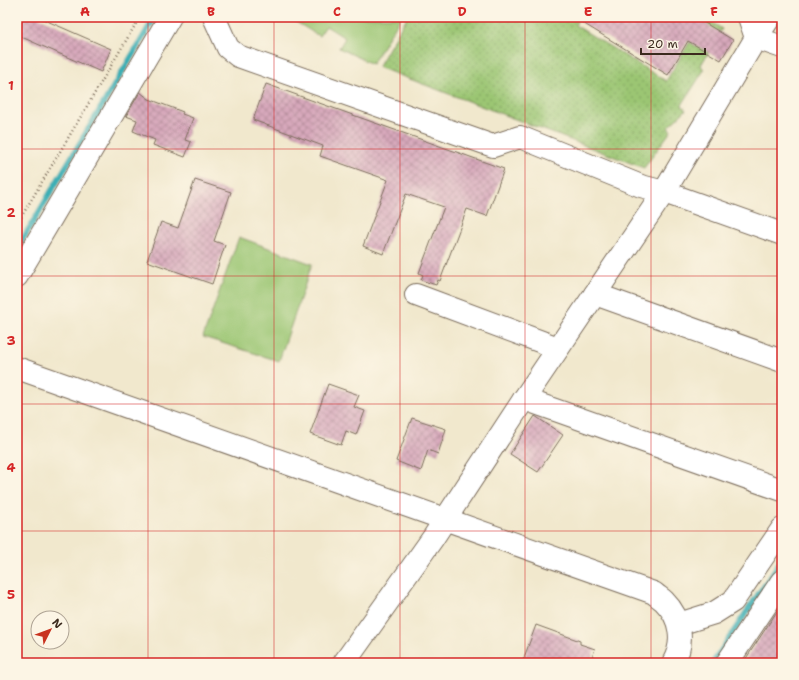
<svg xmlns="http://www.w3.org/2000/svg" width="799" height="680" font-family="'Shantell Sans',sans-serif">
  <defs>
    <pattern id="garden-dots" width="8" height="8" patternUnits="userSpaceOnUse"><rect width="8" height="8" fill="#9bc673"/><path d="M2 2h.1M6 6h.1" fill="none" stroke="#80a15e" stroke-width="1.8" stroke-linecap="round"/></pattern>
    <pattern id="building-cross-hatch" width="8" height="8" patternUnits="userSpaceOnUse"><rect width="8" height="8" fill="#d7a8bb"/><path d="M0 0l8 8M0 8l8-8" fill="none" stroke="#b08997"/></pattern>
  </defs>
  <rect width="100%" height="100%" fill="#fcf5e5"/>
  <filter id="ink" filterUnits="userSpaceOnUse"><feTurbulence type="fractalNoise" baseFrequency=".025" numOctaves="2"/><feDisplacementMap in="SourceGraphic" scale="8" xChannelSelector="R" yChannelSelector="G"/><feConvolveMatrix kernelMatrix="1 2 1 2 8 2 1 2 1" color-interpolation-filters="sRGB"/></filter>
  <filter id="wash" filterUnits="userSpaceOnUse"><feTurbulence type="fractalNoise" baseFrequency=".012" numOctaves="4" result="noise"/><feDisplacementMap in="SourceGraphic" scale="16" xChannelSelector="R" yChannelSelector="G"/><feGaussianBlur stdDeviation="0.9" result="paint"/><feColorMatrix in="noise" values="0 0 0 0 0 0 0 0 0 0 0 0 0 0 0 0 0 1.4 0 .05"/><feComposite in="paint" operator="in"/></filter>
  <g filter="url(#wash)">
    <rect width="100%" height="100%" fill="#f1e8cd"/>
    <!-- grass -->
    <g fill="#9bc673" stroke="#6b7848">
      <polygon points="288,17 401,17 372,64 339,48 345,38 326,26 319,36"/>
      <polygon points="239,237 312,264 279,361 203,337"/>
    </g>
    <!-- garden -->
    <polygon fill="url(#garden-dots)" stroke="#6b7848" points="407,17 580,17 575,25 666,81 705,17 711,17 709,20 722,29 701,65 704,70 682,105 686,110 668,127 671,131 644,168 378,67"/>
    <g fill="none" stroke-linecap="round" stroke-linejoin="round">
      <!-- stream -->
      <g stroke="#3eafb5" stroke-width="6">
        <polyline points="17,249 155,17"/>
        <polyline points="713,663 782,559"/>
      </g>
    </g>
    <g id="blocks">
      <!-- building -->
      <g fill="url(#building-cross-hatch)">
        <polygon points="24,17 38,17 111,49 101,72 17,35 17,33"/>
        <polygon points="573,17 695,17 733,40 721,60 688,41 668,75"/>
        <polygon points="266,84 504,169 487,216 467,209 440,281 438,280 436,285 421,280 423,275 419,273 444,207 406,194 383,254 363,246 388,180 320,156 323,146 253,120"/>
        <polygon points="140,92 149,99 183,112 182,114 193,118 185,140 191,142 185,157 153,145 155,140 133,131 137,120 126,116"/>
        <polygon points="195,180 231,192 214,241 225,245 212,284 147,261 161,222 178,228"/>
        <polygon points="328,384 359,395 354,407 365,411 356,435 346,431 341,445 310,434"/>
        <polygon points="535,416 563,435 538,472 510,454"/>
        <polygon points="412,418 446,429 438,454 428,450 421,471 396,461"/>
        <polygon points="782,604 782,663 743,663"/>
        <polygon points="536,625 580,641 580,644 595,649 590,663 522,663"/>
      </g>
    </g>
  </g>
  <g filter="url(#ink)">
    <use href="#blocks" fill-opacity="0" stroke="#7b6c5b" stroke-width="1"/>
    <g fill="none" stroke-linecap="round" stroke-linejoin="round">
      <!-- minor casing -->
      <g stroke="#7b6c5b" stroke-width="24">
        <g id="minor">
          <polyline points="214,17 228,48 238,56 493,146 520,137 641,186 664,192 782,234"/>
          <polyline points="749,17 756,38 782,47"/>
          <polyline points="17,276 170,17"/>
          <polyline points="595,294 782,361"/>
          <polyline points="416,295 558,348"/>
          <path d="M17 368 654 593C657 596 661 598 664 601 681 618 685 642 673 663"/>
          <polyline points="524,399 782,490"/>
          <polyline points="679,624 714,613 733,601 782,529"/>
          <polyline points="344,663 433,538 524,399 664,192 756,38 770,17"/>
          <polyline points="727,663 782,581"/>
        </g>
      </g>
      <!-- path -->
      <polyline stroke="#7b6c5b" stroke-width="2.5" stroke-dasharray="1 3" stroke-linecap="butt" points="17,224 140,17"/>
      <!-- minor -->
      <use href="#minor" stroke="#fff" stroke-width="22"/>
    </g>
  </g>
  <!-- grid -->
  <path fill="none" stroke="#d62828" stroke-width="1" stroke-opacity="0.55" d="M148 17V663M274 17V663M400 17V663M525 17V663M651 17V663M17 149H782M17 276H782M17 404H782M17 531H782"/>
  <!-- margin -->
  <rect width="799" height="680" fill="none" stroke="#fcf5e5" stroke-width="44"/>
  <!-- north arrow -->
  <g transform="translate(50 630) rotate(48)"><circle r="19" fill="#fcf5e5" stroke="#afa495"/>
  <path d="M0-3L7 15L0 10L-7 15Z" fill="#c8321e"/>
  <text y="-6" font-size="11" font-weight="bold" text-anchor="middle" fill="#3b2a1e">N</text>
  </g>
  <!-- scale -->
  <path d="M641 48v6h64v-6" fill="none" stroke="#3b2a1e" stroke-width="2"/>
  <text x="647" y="48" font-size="12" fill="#3b2a1e" stroke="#fcf5e5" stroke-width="3" paint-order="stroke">20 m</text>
  <rect x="22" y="22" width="755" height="636" fill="none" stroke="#d62828" stroke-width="1.5"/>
  <g font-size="13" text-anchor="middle" font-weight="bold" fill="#d62828">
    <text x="85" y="16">A</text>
    <text x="211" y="16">B</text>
    <text x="337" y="16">C</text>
    <text x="462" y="16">D</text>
    <text x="588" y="16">E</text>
    <text x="714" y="16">F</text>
    <text x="11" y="90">1</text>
    <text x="11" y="217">2</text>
    <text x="11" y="345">3</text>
    <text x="11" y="472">4</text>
    <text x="11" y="599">5</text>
  </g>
</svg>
